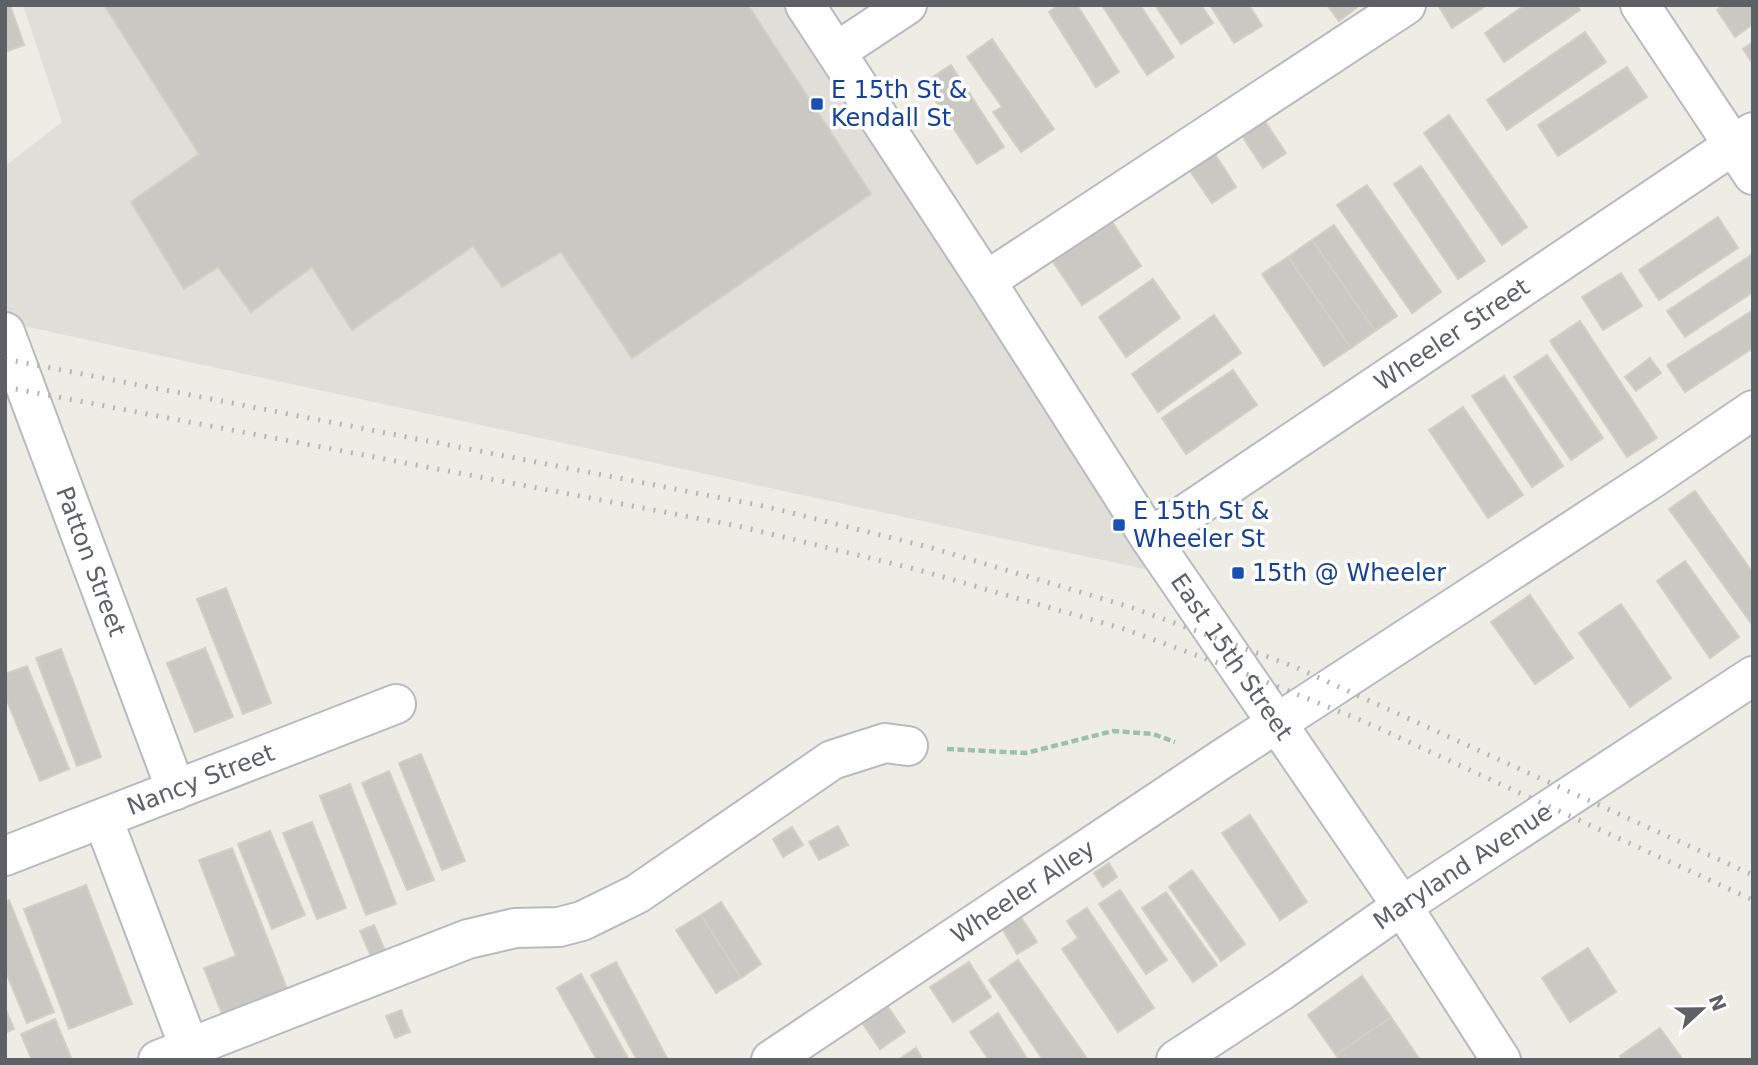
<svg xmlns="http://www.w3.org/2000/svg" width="1758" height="1065" font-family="'DejaVu Sans',sans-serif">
  <rect width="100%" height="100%" fill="#eeede5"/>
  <!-- industrial -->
  <polygon fill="#e0ded9" points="23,5 805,5 1176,576 5,322 5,166 62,122"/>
  <!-- building -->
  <g fill="#cac8c2" stroke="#d3cfc3" stroke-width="2">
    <polygon points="5,5 10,5 24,45 5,52"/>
    <polygon points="104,5 748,5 871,194 632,358 561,252 502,287 473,246 352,330 312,267 251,312 218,267 184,289 131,202 199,154"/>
    <polygon points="1059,5 1077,5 1119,72 1096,87 1049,12"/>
    <polygon points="1102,5 1140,5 1174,57 1147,75"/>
    <polygon points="1155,5 1201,5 1213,23 1181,44"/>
    <polygon points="1210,5 1249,5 1262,26 1234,43"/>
    <polygon points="1327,5 1360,5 1339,21"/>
    <polygon points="1438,5 1487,5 1452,28"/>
    <polygon points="1525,5 1577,5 1580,10 1504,62 1485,33"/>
    <polygon points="1724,5 1753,5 1753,24 1735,37 1717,10"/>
    <polygon points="1585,32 1606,62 1507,130 1487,100"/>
    <polygon points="992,39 1054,129 1021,152 993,112 1002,107 967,57"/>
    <polygon points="1753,42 1753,64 1743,49"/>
    <polygon points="951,65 1004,147 977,164 924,83"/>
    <polygon points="1627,67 1647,97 1558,156 1538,125"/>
    <polygon points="1449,115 1527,227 1502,245 1424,133"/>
    <polygon points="1264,120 1286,153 1263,168 1241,134"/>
    <polygon points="1213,151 1236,187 1212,203 1188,168"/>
    <polygon points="1421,166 1485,261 1458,279 1394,184"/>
    <polygon points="1367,185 1441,292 1412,313 1337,205"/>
    <polygon points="1718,217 1738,248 1659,300 1639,270"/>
    <polygon points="1111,220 1141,266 1082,305 1052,260"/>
    <polygon points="1334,225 1397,316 1375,331 1312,240"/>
    <polygon points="1312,240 1375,331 1351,348 1288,257"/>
    <polygon points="1751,255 1753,258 1753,292 1685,337 1667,311"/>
    <polygon points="1288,257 1351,348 1324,366 1262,274"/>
    <polygon points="1621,273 1642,306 1603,330 1582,297"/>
    <polygon points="1153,279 1180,318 1126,357 1099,317"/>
    <polygon points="1753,310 1753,348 1685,392 1667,365"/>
    <polygon points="1214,315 1241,353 1158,412 1132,374"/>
    <polygon points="1580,321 1657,438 1627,457 1550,341"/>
    <polygon points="1547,355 1603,438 1571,460 1514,377"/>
    <polygon points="1650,358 1661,373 1636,391 1625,377"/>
    <polygon points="1233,370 1257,405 1186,454 1162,418"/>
    <polygon points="1504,376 1563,466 1532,487 1472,396"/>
    <polygon points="1463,407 1523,495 1488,518 1429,430"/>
    <polygon points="1695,491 1753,573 1753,626 1669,509"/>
    <polygon points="1685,561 1739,637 1710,658 1657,581"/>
    <polygon points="226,588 271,703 243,714 197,599"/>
    <polygon points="1530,595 1573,658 1535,684 1491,622"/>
    <polygon points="1621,604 1671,678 1630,707 1579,633"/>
    <polygon points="205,648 233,717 195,732 167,663"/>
    <polygon points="61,649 101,757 77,766 36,658"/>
    <polygon points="27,666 69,769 40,781 5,696 5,674"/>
    <polygon points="421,754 465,861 442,870 399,763"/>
    <polygon points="389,771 434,880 407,890 362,783"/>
    <polygon points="350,784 396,904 366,915 320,796"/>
    <polygon points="1250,815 1307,902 1280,920 1222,833"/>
    <polygon points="312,822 346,908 317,919 283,833"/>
    <polygon points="838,826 848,845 819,860 809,842"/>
    <polygon points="792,827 803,845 783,857 773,839"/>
    <polygon points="270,831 305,915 272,929 238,844"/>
    <polygon points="232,848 289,994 224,1019 204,968 236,956 199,860"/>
    <polygon points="1109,863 1117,877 1103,887 1094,873"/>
    <polygon points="1192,870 1245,944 1221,961 1169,887"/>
    <polygon points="86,885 132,1004 69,1029 24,909"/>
    <polygon points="1120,890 1167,960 1146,974 1099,904"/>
    <polygon points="1166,892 1217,965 1193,982 1142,908"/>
    <polygon points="9,900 54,1012 27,1023 5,970 5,902"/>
    <polygon points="721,902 761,964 741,978 701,915"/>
    <polygon points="1087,908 1154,1008 1118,1032 1062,949 1078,938 1067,921"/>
    <polygon points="701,915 741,978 716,993 676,930"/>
    <polygon points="1021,917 1037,942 1017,954 1002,928"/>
    <polygon points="374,925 387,955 373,961 360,931"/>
    <polygon points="1588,948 1616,992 1570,1022 1542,978"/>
    <polygon points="1018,960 1088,1060 1043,1060 989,980"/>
    <polygon points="616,962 668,1060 637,1060 591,975"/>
    <polygon points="969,962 991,997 953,1022 930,987"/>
    <polygon points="581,974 629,1060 597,1060 557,988"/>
    <polygon points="1362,976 1391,1017 1336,1055 1308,1015"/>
    <polygon points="886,1004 905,1032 880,1049 861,1021"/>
    <polygon points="5,1008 14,1029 5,1033"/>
    <polygon points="401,1010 410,1032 395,1038 386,1016"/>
    <polygon points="998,1013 1028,1060 989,1060 970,1032"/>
    <polygon points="1391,1017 1420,1060 1339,1060 1336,1055"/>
    <polygon points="55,1019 72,1060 32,1060 21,1034"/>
    <polygon points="1660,1028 1683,1060 1622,1060 1620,1056"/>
    <polygon points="916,1048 923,1060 898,1060"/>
  </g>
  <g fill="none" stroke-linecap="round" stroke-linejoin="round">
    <!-- minor casing -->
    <g stroke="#b7babe" stroke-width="42">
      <g id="minor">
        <path id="s1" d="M805 5 986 281 1150 538 1402 906 1501 1060"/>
        <polyline points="1640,5 1753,175"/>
        <polyline points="836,52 907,5"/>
        <polyline points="986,281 1406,5"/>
        <path id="s2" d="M5 332 176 790"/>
        <path id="s3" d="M1150 538 1753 132"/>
        <polyline points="103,819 194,1060"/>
        <path id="s4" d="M5 856 396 704"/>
        <polyline points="158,1060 468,939 515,928 559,927 582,921 637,894 832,760 885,743 908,746"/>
        <path id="s5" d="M771 1060 1222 759 1653 478 1753 410"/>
        <path id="s6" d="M1176 1060 1281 991 1402 906 1753 676"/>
      </g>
    </g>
    <!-- path -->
    <polyline stroke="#9bc2a9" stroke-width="4.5" stroke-dasharray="7 3.5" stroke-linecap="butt" points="947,749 1026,753 1113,731 1153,734 1175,742"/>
    <!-- minor -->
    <use href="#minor" stroke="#fff" stroke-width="38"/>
    <!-- rail -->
    <g stroke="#b5b6b6" stroke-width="5" stroke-dasharray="2 9" stroke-linecap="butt">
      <polyline points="5,359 768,507 932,548 1130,607 1293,666 1753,875"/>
      <polyline points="5,387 738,526 919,570 1124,629 1234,669 1363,721 1753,900"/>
    </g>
  </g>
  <!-- markers -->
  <g fill="#1a4fb4" stroke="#fff" stroke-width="2.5">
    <rect x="810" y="97" width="14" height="14" rx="3.5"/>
    <rect x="1112" y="518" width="14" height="14" rx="3.5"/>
    <rect x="1231" y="566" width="14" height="14" rx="3.5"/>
  </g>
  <g text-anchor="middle" stroke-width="7" stroke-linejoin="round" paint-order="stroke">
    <!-- transit labels -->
    <g font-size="24" fill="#164399" stroke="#fff" text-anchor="start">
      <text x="831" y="98">E 15th St &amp;<tspan x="831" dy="28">Kendall St</tspan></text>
      <text x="1133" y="519">E 15th St &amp;<tspan x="1133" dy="28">Wheeler St</tspan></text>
      <text x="1252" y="581">15th @ Wheeler</text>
    </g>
    <!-- street labels -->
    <g font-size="24" fill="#5d6064" stroke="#fff">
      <text dy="8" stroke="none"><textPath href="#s3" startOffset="364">Wheeler Street</textPath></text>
      <text dy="8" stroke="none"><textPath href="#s2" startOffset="245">Patton Street</textPath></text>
      <text dy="8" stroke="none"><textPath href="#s1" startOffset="779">East 15th Street</textPath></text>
      <text dy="8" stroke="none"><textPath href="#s4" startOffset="210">Nancy Street</textPath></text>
      <text dy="8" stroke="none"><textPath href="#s6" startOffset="346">Maryland Avenue</textPath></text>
      <text dy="8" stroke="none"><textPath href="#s5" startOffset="303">Wheeler Alley</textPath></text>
    </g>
  </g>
  <!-- border -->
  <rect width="1758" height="1065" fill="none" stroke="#5d6064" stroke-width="14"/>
  <!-- north arrow -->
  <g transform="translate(1702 1009) rotate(68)" stroke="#ffffff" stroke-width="5" paint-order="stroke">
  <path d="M0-5L12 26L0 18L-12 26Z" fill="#5d6064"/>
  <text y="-10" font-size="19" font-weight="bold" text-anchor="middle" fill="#5d6064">N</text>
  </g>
</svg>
